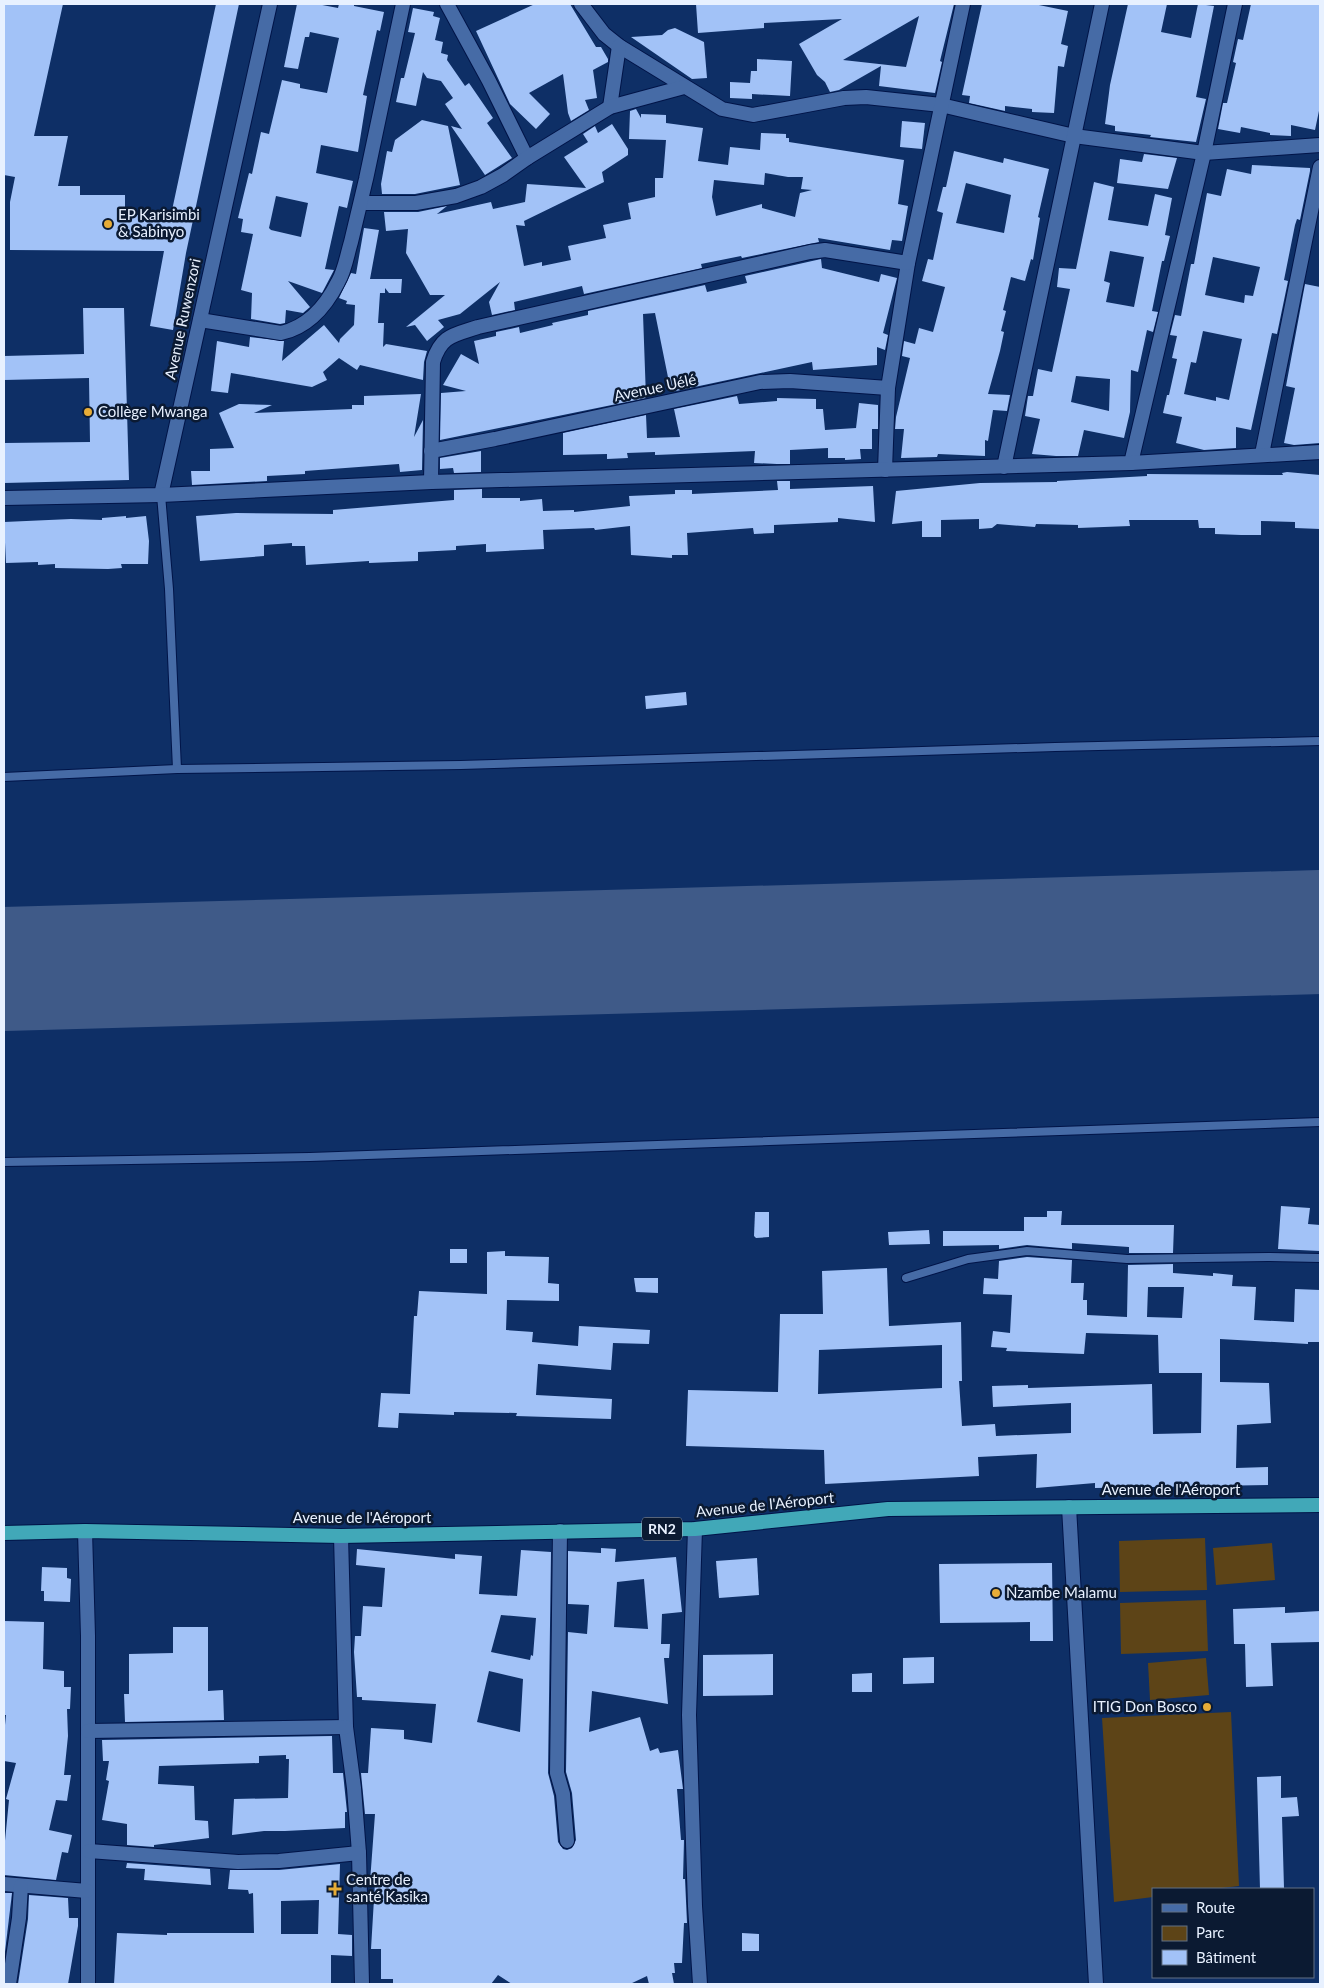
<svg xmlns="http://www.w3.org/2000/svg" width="1324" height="1988" font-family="Lato,sans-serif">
  <rect width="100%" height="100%" fill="#0e2f66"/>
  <!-- green -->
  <g fill="#5d4417">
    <polygon points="1205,1538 1207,1590 1120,1592 1119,1541"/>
    <polygon points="1272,1543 1275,1580 1216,1585 1213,1548"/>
    <polygon points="1206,1600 1208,1651 1121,1654 1120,1603"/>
    <polygon points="1206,1658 1209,1695 1150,1700 1148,1663"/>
    <polygon points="1231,1712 1239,1886 1213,1889 1153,1889 1153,1897 1114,1902 1102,1718"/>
  </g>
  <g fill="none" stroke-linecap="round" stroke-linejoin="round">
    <!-- runway -->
    <polyline stroke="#3f5a88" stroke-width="124" points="4,969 1320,932"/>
  </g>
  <!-- building -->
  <g fill="#a2c2f7" fill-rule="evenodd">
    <polygon points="4,4 63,4 34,136 68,136 58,186 80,186 80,195 125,195 125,215 171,215 216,4 239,4 186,253 173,330 150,326 164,251 10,250 10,202 15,177 4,175"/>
    <path d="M297 4H317L338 8 339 4H354V6L384 12 380 31 377 30 363 95 367 96 358 152 321 145 316 173 353 181 347 208 339 206 325 269 334 270 322 293 288 281 310 307 303 313 286 310 285 323 280 324 251 319 252 293 241 290 253 234 241 232 243 219 238 218 249 173 252 174 261 132 269 134 282 80 300 84V88L327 93 339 38 310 32 309 37H305L298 69 284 67ZM276 196 308 203 301 237 271 230 269 228Z"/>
    <polygon points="535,4 570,4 596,47 601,47 608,59 608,62 593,70 597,98 585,100 589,110 571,121 568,113 563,74 529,93 550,114 536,129 510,104 476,31"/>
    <path d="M696 4 832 5 954 4 940 61 942 62 935 93 879 86 881 66 839 90 830 92 825 82 817 75 799 44 842 19 764 23V28L698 33ZM919 16 906 67 843 60Z"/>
    <polygon points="982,4 1034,4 1068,11 1061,44 1068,46 1064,67 1058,66 1054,113 1032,112 1032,109 1005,106 1005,111 969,103 970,96 962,95"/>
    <polygon points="1128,4 1167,4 1161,32 1191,38 1198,4 1214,6 1196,97 1206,99 1196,142 1150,137 1151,135 1115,131 1115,126 1105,124 1110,85"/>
    <polygon points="1251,4 1320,4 1320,106 1315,130 1291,125 1291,136 1270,135 1270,133 1241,127 1240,133 1218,129 1223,103 1227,103 1236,63 1233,62 1238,39 1243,40"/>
    <polygon points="413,8 434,12 433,16 440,18 435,40 443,42 441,53 448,55 447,60 465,86 469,83 493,118 487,123 512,158 485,175 451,126 462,129 445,104 453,98 441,81 427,78 423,72 416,106 396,102 401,78 404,78 415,33 408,32"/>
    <polygon points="675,28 704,42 707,78 692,79 631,37 662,35 668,30"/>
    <polygon points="757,59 792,61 790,96 752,94 752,99 730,98 730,82 750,83 751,71 757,71"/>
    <path d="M636 109 641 118V114L666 115V123L703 128 698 161 728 165 730 147 760 150 761 133 786 134V138H789V142L904 160 898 204 908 206 902 241 892 240 890 250 818 238 819 242 742 258 741 256 701 264 702 268 584 294 582 286 514 302 515 310 492 315 489 302 500 282 460 314 438 320 444 327 427 341 415 325 406 327 445 295H430L406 253 408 229 386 231 384 212H418L447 206 437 214 491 202 493 209 525 202 527 184 586 188 564 157 588 142 583 134 595 126 598 133 612 124 628 149V155L602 172 604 182 524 221 525 226 516 225 524 266 542 262V266L571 260 568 246 606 238 603 225 631 219 628 203 655 197V178H663L666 140 629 139 630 111ZM765 173 788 177H803L801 189 812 190 800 193 795 217 762 208V204L716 216 712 197 714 180 764 185Z"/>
    <polygon points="422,120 448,126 460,185 415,194 382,194 381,184 387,151 392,152 395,140"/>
    <polygon points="902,121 925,123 922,149 900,147"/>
    <path d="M954 151 1003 163 1004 158 1049 169 1038 217 1040 218 1033 260 1031 259 1025 281 1011 277 1003 310 1006 311 1001 331 1004 332 1000 351 988 394 1010 395 1007 411 993 410 988 441 985 440V456L938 454 937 457 901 458 904 429H895L896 417 910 358 902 356 904 341 915 344 919 328 933 332 945 287 922 281 928 259 933 260 943 213 937 211 943 187H946ZM966 183 1011 195 1004 233 956 223Z"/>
    <polygon points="1144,154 1177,158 1168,189 1117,183 1120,159 1142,162"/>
    <path d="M1252 165 1310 168V171L1300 220 1297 219 1295 225 1284 280 1288 281 1277 334 1272 333 1251 430 1236 427V448L1204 450 1176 443 1182 417 1163 413 1167 395H1169L1177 359 1172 358 1177 336 1170 335 1175 315 1181 316 1191 264H1194L1207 193 1221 196 1227 169 1251 174ZM1213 257 1260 267 1253 296 1245 295 1244 303 1205 295ZM1203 331 1242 339 1229 400 1216 397V401L1184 394 1191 362 1196 363Z"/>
    <path d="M1094 182 1114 187 1108 220 1148 226 1155 194 1172 198 1165 235 1170 236 1164 261H1162L1152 311 1158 312 1153 332 1147 330 1138 372 1131 370 1130 412 1124 438 1084 430 1078 456H1056L1032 454 1040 419 1025 416 1028 396H1033L1038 369 1052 372 1070 289 1057 287 1059 268 1076 269ZM1110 251 1144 257 1134 307 1106 302 1110 283 1104 281ZM1076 376 1110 379 1109 411 1071 402Z"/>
    <polygon points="364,228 379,230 370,279 402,279 401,293 389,293 385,288 385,293 380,293 378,323 384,323 383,347 386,344 427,351 424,362 423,380 360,365 357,370 339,358 323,372 327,380 312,387 231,373 228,393 211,391 217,341 249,347 250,337 284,341 282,361 324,325 339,343 340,339 354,325 355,305 346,304 347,301 339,298 351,273 356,274"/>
    <polygon points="821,259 822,268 879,282 881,274 897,278 883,333 888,335 885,350 877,347 877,365 813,370 812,362 671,392 655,313 643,314 646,398 440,440 441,393 466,391 443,385 461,354 479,364 474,341 496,336 496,332 519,327 520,333 553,325 552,323 588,315 588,311 705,285 707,292 747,283 745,276"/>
    <polygon points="1305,284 1320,287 1320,443 1294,445 1284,443 1295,388 1286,386"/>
    <polygon points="83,308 124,308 129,480 4,483 4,443 90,442 89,378 4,380 4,356 84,354"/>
    <polygon points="421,394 414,437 423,420 422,470 400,472 399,464 305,471 305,474 267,476 267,481 192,485 191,471 210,471 210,449 234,448 219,413 239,404 272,405 254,413 352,409 352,405 364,405 364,396"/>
    <polygon points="737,396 739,404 777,401 777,398 816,399 816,409 823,409 825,430 856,428 859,403 878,405 878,429 872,429 872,449 860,449 861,459 845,460 845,458 828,458 828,448 790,450 790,464 777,464 754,463 755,451 655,455 655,452 627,453 628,458 607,459 607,454 563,455 563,433 646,415 647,438 680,437 674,409"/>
    <polygon points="481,451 481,472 454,473 453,468 440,469 440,458"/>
    <polygon points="1287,472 1320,475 1320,529 1295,528 1295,522 1261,521 1261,535 1241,535 1215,534 1215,528 1199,528 1198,520 1129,520 1130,526 1078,528 1078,525 1036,524 1035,527 997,524 992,528 979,529 979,519 941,520 941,537 922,537 922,521 892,524 896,491 980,483 1057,482 1057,481 1147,476 1147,474 1283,475 1282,473"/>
    <polygon points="777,481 790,481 790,489 873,486 875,522 838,518 838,522 774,525 774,533 754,534 753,528 687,533 688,555 672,555 672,558 631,555 630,526 595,530 594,528 543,530 544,549 486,552 486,544 456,546 456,550 418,552 418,561 369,563 369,561 306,565 305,546 292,546 292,543 264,545 264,556 200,561 196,516 236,513 333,514 333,510 454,500 454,490 482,489 482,498 520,498 520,501 542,499 543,511 574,510 574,512 630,506 629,496 675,494 675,490 692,490 692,494 778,490"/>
    <polygon points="126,516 126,518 146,516 149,541 148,564 121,564 122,568 108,569 55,568 55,564 38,565 38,562 6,563 4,522 71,519 102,520 102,518"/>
    <polygon points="686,692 687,705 646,709 645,696"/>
    <polygon points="1281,1206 1310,1208 1308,1224 1320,1225 1320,1251 1278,1249"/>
    <polygon points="1047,1211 1062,1211 1061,1225 1174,1225 1173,1253 1129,1253 1129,1247 1072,1243 1072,1249 1027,1245 999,1249 999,1245 943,1246 943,1231 1024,1231 1024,1217 1047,1217"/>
    <polygon points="755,1212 769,1212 769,1237 756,1238 754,1236"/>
    <polygon points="929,1230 930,1244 889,1245 888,1232"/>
    <rect x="450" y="1249" width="17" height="14"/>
    <polygon points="505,1251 505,1256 549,1257 548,1283 559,1284 559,1301 507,1300 506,1330 533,1332 532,1342 578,1346 579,1326 650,1330 649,1344 613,1343 611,1370 538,1364 536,1395 612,1399 611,1419 516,1416 517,1413 454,1412 454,1415 399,1413 398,1428 378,1427 381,1393 410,1394 414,1316 417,1316 419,1291 487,1294 487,1252"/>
    <path d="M1027 1257 1072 1260 1071 1283H1084L1083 1300H1087V1315L1127 1317 1128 1265 1173 1264V1273L1213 1276V1273L1233 1275 1232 1286 1256 1287 1254 1320 1294 1322 1295 1289 1320 1290V1342H1308V1344L1220 1339V1382L1269 1383 1271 1423 1237 1425 1236 1468 1268 1467V1485L1095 1488V1483L1036 1488 1037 1454 978 1457 979 1476 825 1484 824 1450 686 1446 688 1390 778 1392 780 1314H823L822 1271 887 1268 889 1326 961 1322 962 1381H959L962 1426 995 1424 996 1436 1071 1433V1403L993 1407 992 1386 1028 1385V1388L1152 1384 1153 1434 1201 1433 1202 1373H1159L1158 1335 1086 1333 1084 1354 1006 1351 1007 1348 991 1347 993 1331 1010 1333 1012 1295 983 1294 984 1278 998 1279 999 1261ZM1148 1287H1184L1182 1318 1147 1317ZM942 1345V1388L818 1394 819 1350Z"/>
    <polygon points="634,1278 658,1278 658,1293 636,1292"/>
    <path d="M601 1548 616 1549 615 1562 676 1557 682 1612 662 1614 661 1644H670L669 1658H664L668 1704 592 1691 589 1732 640 1717 650 1751 658 1748 660 1753 678 1750 683 1789H677L681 1840H684L683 1879H685L687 1923H684L682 1963H674L675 1973H672L674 1984H649L647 1976 630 1984H512L498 1975 491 1984H393V1979H381V1949H371L375 1882H370L375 1814H365L361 1773H368L371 1728 404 1730V1739L432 1743 436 1704 362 1700V1697H357L354 1652 355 1636H361L363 1606 382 1607 385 1568 356 1565 357 1549 455 1559V1554L482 1556 479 1594 517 1596 521 1550 551 1552 548 1773 554 1796 558 1842 563 1849 567 1850 572 1848 576 1840 572 1793 566 1772 568 1632 587 1634 589 1605 568 1604V1551L601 1553ZM644 1579 648 1629 614 1627 617 1582ZM501 1615 536 1618 533 1656 531 1655 530 1660 491 1652ZM489 1671 523 1679 520 1732 477 1722Z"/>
    <polygon points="757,1558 759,1595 719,1598 716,1561"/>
    <polygon points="1052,1563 1053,1641 1030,1641 1030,1622 940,1623 939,1564"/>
    <polygon points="42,1567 67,1568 67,1578 71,1579 70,1602 44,1601 44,1591 41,1591"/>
    <polygon points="1285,1607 1285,1613 1320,1611 1320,1642 1271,1643 1273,1686 1246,1687 1245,1644 1234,1644 1233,1609"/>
    <polygon points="4,1621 44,1622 43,1669 64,1671 64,1687 71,1687 70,1709 67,1709 68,1736 64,1775 71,1775 67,1801 56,1800 49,1830 72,1835 68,1853 62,1852 56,1880 4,1875 4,1851 9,1800 6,1799 16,1763 4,1761 4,1735 6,1715 4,1715"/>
    <polygon points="173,1627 208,1627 208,1691 223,1690 224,1720 125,1722 124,1694 129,1694 129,1654 173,1653"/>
    <polygon points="773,1654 773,1695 703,1696 703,1655"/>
    <polygon points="934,1657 934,1683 903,1684 903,1658"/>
    <polygon points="872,1673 872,1692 852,1692 852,1674"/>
    <polygon points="332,1736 333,1773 343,1773 347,1812 345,1812 345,1828 285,1831 264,1831 232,1835 234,1799 288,1798 289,1759 286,1759 286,1755 259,1756 259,1763 159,1766 158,1784 194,1786 195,1820 208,1821 209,1838 154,1845 154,1847 127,1845 127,1824 102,1820 109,1781 106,1780 109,1761 103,1761 102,1740"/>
    <polygon points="1281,1776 1281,1798 1297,1797 1299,1816 1282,1817 1284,1888 1260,1889 1257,1777"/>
    <polygon points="127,1863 210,1869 211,1885 144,1880 145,1869 126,1868"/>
    <path d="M340 1864 338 1934 352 1935V1956L331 1955V1984H114L117 1933 167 1935V1933H254L253 1893 249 1894 248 1890 228 1889 230 1870H279ZM319 1900 318 1934H281V1901Z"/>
    <polygon points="4,1893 12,1893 4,1960"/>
    <polygon points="29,1895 68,1898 69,1918 78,1918 78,1926 68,1984 18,1984 28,1919"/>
    <polygon points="742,1933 759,1934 759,1951 742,1951"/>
  </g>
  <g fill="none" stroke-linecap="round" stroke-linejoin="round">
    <!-- service casing -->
    <g stroke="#001448" stroke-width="10">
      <g id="service">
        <polyline points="161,495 169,589 177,769"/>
        <polyline points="4,777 177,769 461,765 1055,747 1320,741"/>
        <polyline points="4,1162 310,1157 1320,1122"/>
        <polyline points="906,1278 968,1259 1027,1251 1127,1259 1268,1257 1320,1258"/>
      </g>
    </g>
    <!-- minor casing -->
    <g stroke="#001448" stroke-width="16">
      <g id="minor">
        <polyline points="447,4 489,81 527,158"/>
        <polyline points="581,4 604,34 619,46 722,109 753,115 844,98 866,97 941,105 1074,136 1204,153 1320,145"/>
        <polyline points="610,107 619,46"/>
        <polyline points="361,203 416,203 456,196 481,187 503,175 527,158 610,107 684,87"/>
        <path d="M200 320 281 333C308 327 326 306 338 282 345 270 347 255 351 242 356 221 361 200 366 179 378 121 391 62 403 4"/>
        <polyline points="431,451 495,439 760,382 790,381 888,388"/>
        <polyline points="1262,454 1320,167"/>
        <polyline points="1131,463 1204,153 1235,4"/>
        <polyline points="1004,467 1102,4"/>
        <polyline points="885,470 888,388 908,263 963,4"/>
        <path d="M431 482 433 362C441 335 454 335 478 327L810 252 825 250 908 263"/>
        <polyline points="161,495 270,4"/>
        <polyline points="4,498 161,495 431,482 1131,463 1320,452"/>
        <polyline points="1069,1507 1096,1984"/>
        <polyline points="695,1529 689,1715 695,1906 700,1984"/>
        <polyline points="85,1531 88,1636 88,1984"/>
        <polyline points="560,1531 557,1773 563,1794 567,1841"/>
        <polyline points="341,1536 346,1727 354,1788 359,1853 362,1984"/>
        <polyline points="88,1731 346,1727"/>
        <polyline points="89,1851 238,1862 279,1861 359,1853"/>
        <polyline points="4,1884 87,1891"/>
        <polyline points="9,1984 19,1918 21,1886"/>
      </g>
    </g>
    <!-- trunk casing -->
    <g stroke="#001448" stroke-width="16">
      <polyline id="trunk" points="4,1533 85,1531 341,1536 695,1529 888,1509 1320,1505"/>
    </g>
    <!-- service -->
    <use href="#service" stroke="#466ba6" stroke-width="8"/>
    <!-- minor -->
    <use href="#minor" stroke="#466ba6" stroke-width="14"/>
    <!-- trunk -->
    <use href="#trunk" stroke="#41a8b8" stroke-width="14"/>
  </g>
  <!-- markers -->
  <g fill="#e7ac37" stroke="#0b1a32" stroke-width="2">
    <circle cx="108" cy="224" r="5"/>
    <circle cx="88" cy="412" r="5"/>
    <circle cx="996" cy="1593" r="5"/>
    <circle cx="1207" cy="1707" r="5"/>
    <path d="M332.5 1881.5h5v5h5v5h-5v5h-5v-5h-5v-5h5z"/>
  </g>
  <g text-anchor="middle" stroke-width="5" stroke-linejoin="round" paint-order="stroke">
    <!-- shield labels -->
    <rect fill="#0b1a32" stroke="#a6b0c2" stroke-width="1" x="642" y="1517.5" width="40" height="23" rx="4"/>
    <g font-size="14" font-weight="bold" fill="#e8f1ff">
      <text x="662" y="1534">RN2</text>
    </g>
    <!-- poi labels -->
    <g font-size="15" fill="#e8f1ff" stroke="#0b1a32" text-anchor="start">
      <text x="118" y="220">EP Karisimbi<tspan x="118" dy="17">&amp; Sabinyo</tspan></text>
      <text x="98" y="417">Collège Mwanga</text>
      <text x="1006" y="1598">Nzambe Malamu</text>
      <text x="1197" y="1712" text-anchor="end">ITIG Don Bosco</text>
      <text x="346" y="1885">Centre de<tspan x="346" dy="17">santé Kasika</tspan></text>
    </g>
    <!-- street labels -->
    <g font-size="15" fill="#e8f1ff" stroke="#0b1a32">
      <text transform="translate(183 319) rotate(-78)" y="5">Avenue Ruwenzori</text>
      <text transform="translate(655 388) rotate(-12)" y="5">Avenue Uélé</text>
      <text x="1171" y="1495">Avenue de l'Aéroport</text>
      <text transform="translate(765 1505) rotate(-6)" y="5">Avenue de l'Aéroport</text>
      <text x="362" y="1523">Avenue de l'Aéroport</text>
    </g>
  </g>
  <!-- border -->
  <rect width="1324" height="1988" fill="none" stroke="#e8f1ff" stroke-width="10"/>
  <!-- legend -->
  <rect x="1152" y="1888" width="162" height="90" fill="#0b1a32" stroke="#637084"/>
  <rect x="1162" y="1904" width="25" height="8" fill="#466ba6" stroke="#637084"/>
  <text x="1196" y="1913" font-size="15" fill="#e8f1ff">Route</text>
  <rect x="1162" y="1926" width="25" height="15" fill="#5d4417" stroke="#637084"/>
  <text x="1196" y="1938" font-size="15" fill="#e8f1ff">Parc</text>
  <rect x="1162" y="1950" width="25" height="15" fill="#a2c2f7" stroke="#637084"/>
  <text x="1196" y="1963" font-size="15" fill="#e8f1ff">Bâtiment</text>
</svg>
